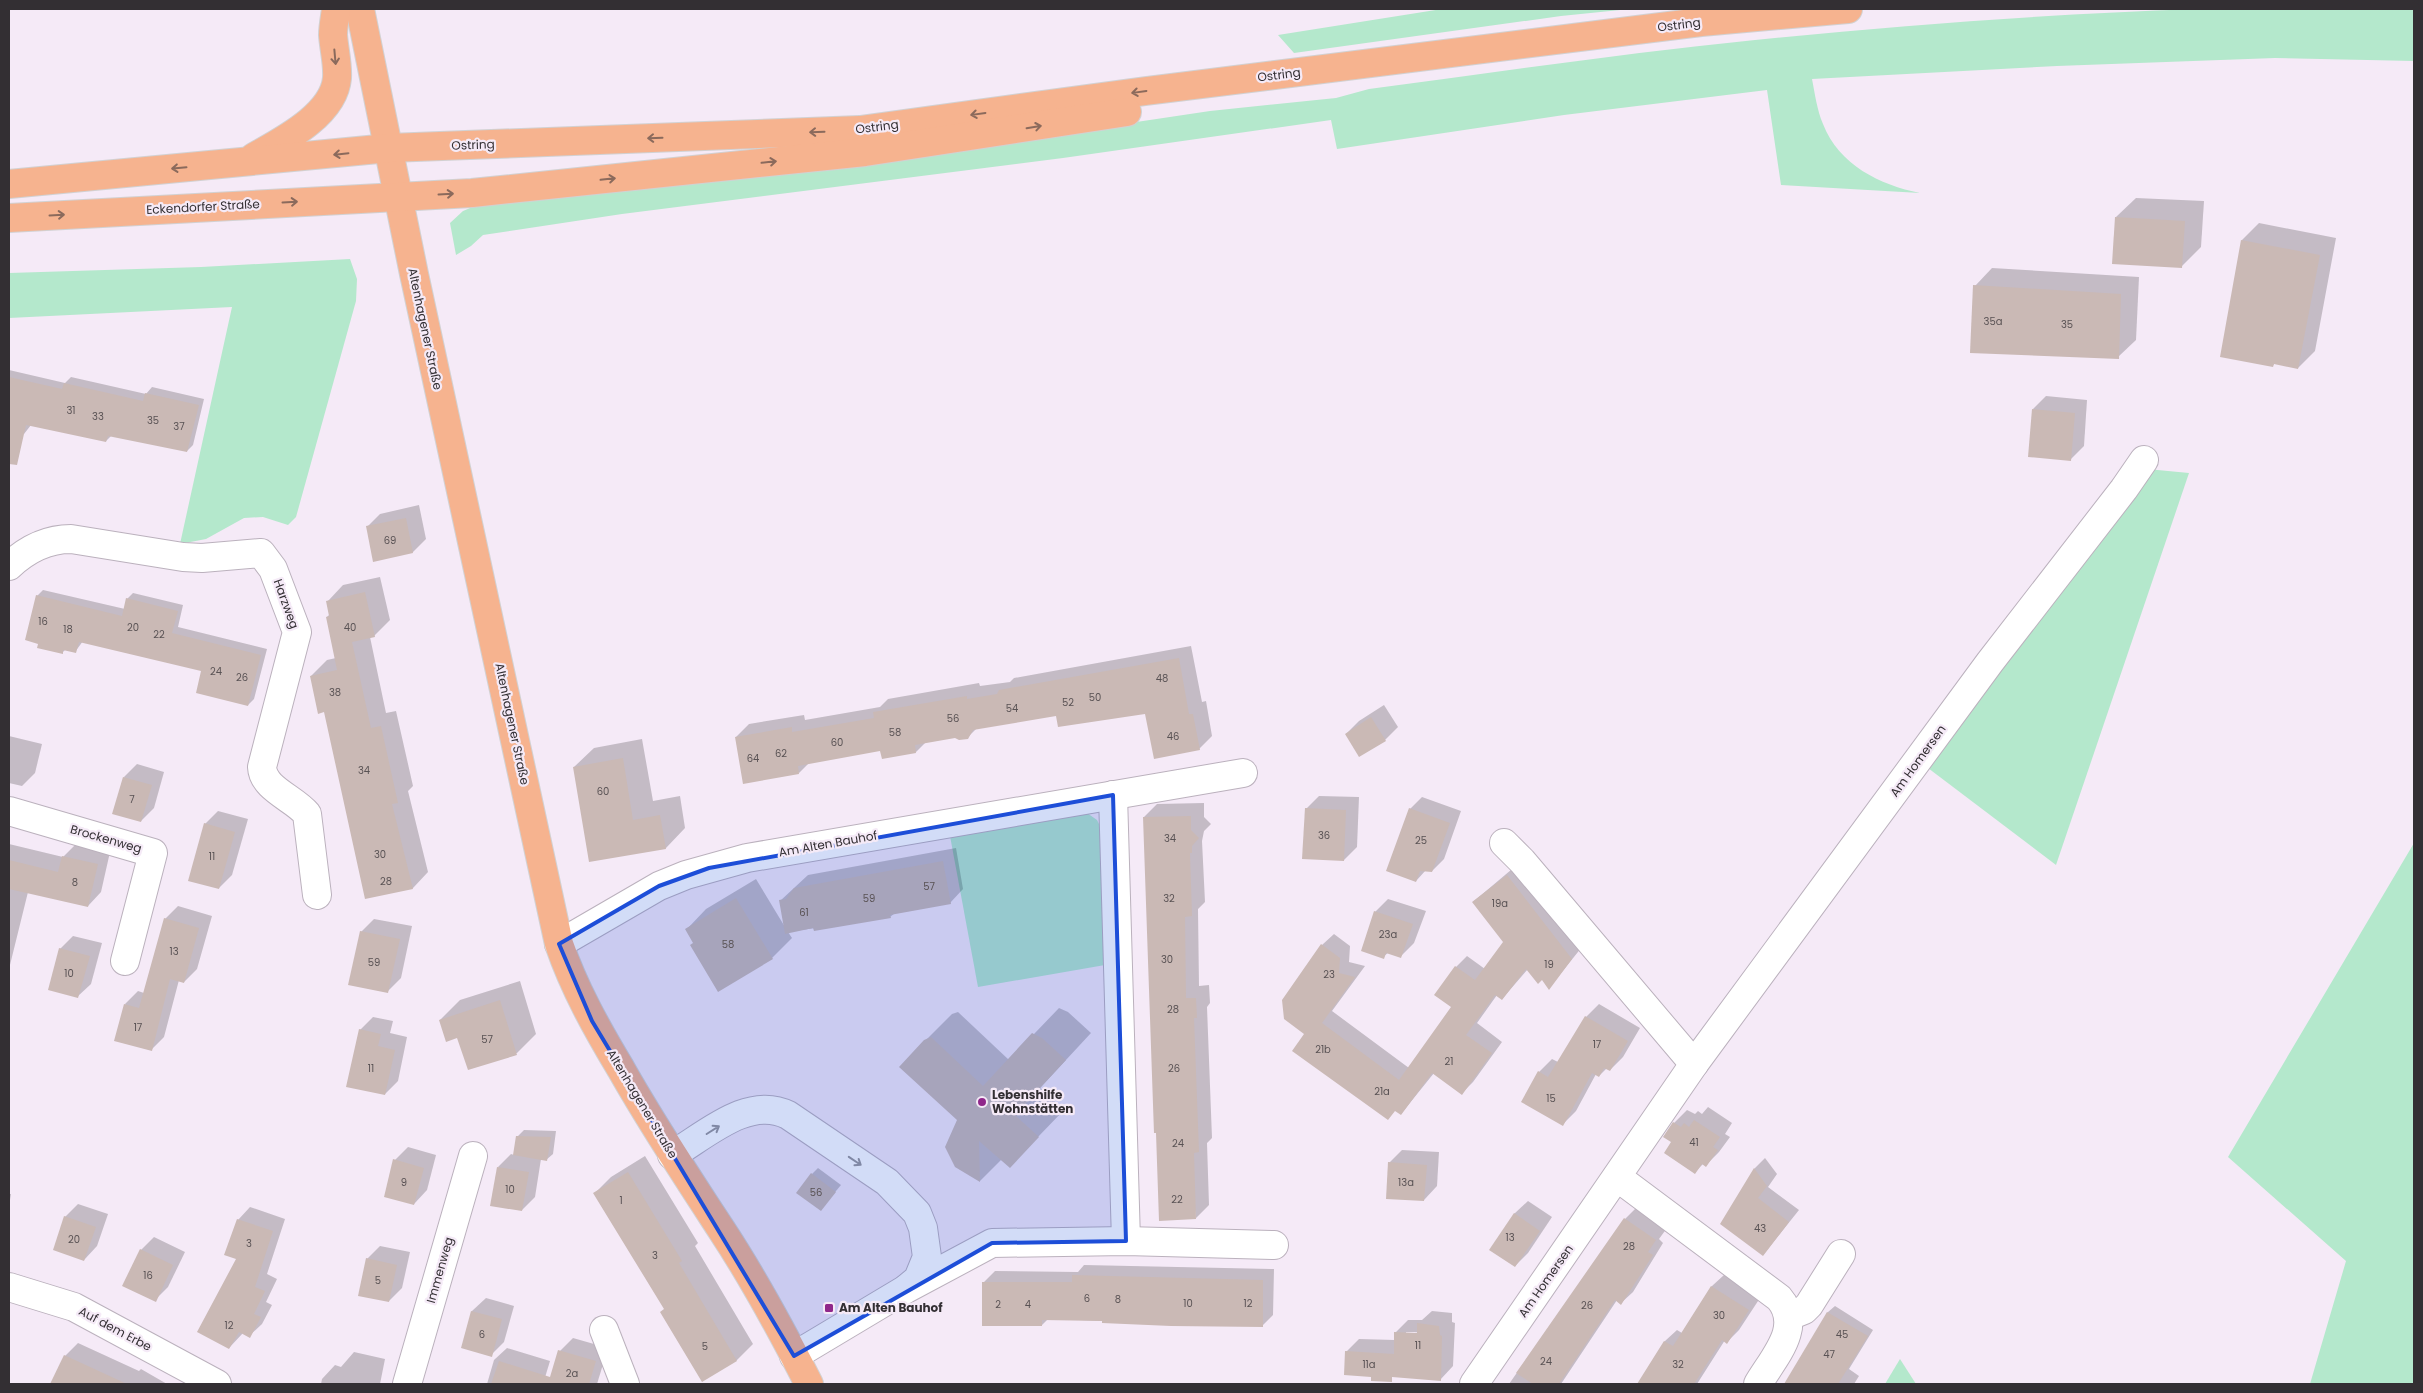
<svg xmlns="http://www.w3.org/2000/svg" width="2423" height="1393" font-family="Poppins,sans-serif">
  <rect width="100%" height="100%" fill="#f5eaf7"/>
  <!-- green -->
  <g fill="#b4e8cc">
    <polygon points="1442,9 1630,9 1561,16 1294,53 1278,35"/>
    <path d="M2197 9H2414V61L2275 58 2057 66 1812 79C1815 94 1817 110 1823 124 1839 165 1880 185 1920 193L1781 185 1767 90 1564 115 1337 149 1331 120 1063 158 622 214 483 235 471 246 456 255 450 223 463 211 475 206 915 155 1210 111 1336 98 1369 89C1498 72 1626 53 1755 40 1902 25 2050 14 2197 9Z"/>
    <polygon points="350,259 357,279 356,301 296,517 288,525 263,517 244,518 206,539 180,544 232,307 9,318 9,273 201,267"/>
    <polygon points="2147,469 2189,473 2056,865 1924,765"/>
    <polygon points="1087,813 1097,820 1100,826 1105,965 978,987 950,836"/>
    <polygon points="2414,843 2414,1384 2310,1384 2346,1261 2228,1157"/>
    <polygon points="1900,1359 1916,1384 1885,1384"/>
  </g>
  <!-- shadow -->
  <g fill="#0003" fill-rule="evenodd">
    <polygon points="2136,198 2204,201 2201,247 2181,267 2116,217"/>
    <polygon points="2259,223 2336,238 2315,351 2298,368 2275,363 2272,366 2242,240"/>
    <polygon points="1992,268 2139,277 2136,340 2118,357 1975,286"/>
    <polygon points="9,370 65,383 71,377 146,394 152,387 204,399 193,445 187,451 112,435 106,441 31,425 24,434 9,430"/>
    <polygon points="2046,396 2087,400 2084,446 2071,459 2033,409"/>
    <polygon points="419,505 426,539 413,552 374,560 367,527 380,514"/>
    <polygon points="380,577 390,620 374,636 370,637 386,713 396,711 413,786 408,791 428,872 413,888 366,898 325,711 311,676 327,660 336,658 327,617 330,614 328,601 343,585"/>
    <polygon points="43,590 125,609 127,599 133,593 183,605 178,627 267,649 254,699 248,705 203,670 83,641 75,652 66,649 62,653 37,596"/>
    <polygon points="1191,646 1202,702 1206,701 1212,736 1199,749 1146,713 1057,714 977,728 967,738 956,736 926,742 916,752 881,749 809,763 799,773 736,737 749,724 804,715 805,720 880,707 888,699 979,683 980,686 1010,682 1014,678"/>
    <polygon points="1384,705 1398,727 1385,740 1346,734 1359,721"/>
    <polygon points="9,736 42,744 35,773 22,786 9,783"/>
    <polygon points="642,739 653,801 680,796 685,828 666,848 590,861 574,767 594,748"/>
    <polygon points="137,764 164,772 154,808 141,821 124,777"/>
    <polygon points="1319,796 1359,797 1357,847 1344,860 1306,809"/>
    <polygon points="1422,797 1461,811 1444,859 1432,871 1426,870 1416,881 1410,809"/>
    <polygon points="1204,803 1204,817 1211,824 1204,831 1202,841 1205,902 1198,909 1199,986 1209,985 1210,1003 1207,1007 1212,1138 1207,1143 1209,1205 1196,1218 1144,817 1157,804"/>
    <polygon points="218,811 248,819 232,875 219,888 205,824"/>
    <polygon points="9,844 63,857 76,844 110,852 101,892 88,906 28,892 9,969"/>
    <polygon points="956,848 963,889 950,903 895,913 890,917 788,932 792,938 772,958 694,942 687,929 706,909 756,879 785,927 780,901 808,875"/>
    <polygon points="1518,864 1582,947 1549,988 1542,979 1528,969 1502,999 1497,995 1477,1023 1502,1042 1473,1082 1462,1093 1434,1073 1401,1114 1306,1034 1284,1000 1322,945 1334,934 1350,946 1349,962 1365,966 1332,1011 1409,1068 1453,1007 1456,967 1467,956 1485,969 1505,942 1473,902"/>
    <polygon points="1388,899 1426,911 1414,943 1401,956 1389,952 1383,957 1375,912"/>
    <polygon points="178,906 212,916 197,969 184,982 179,980 164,1037 151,1050 125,1004 138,991 144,993 165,919"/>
    <polygon points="374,919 412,926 401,978 388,991 361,932"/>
    <polygon points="73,936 102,943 91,984 77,997 60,949"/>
    <polygon points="520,981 536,1034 517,1053 469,1068 458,1036 440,1020 460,1000"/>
    <polygon points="1599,1004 1640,1028 1623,1057 1610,1070 1607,1068 1599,1076 1596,1074 1576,1111 1563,1124 1539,1072 1552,1059 1558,1062 1586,1017"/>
    <polygon points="1059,1008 1068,1012 1091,1033 1040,1088 1064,1110 1010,1166 1002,1159 980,1181 956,1166 958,1120 925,1041 952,1014 958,1012 1009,1060"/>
    <polygon points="373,1017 393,1021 390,1033 407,1037 398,1081 385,1094 360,1030"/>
    <polygon points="1708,1107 1732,1123 1725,1134 1730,1137 1719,1152 1706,1165 1703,1164 1695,1172 1673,1142 1674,1123 1687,1110 1695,1114 1698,1111 1702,1114"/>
    <polygon points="524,1130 556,1131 553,1154 546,1160 541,1159 535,1197 522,1210 498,1167 511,1154 514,1155 517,1137"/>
    <polygon points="408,1147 436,1155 427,1190 414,1204 395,1160"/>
    <polygon points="1402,1150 1439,1152 1437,1186 1424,1200 1389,1163"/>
    <polygon points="645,1156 698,1243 695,1246 753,1344 737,1360 702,1380 665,1309 595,1193 611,1177"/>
    <polygon points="1765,1158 1777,1174 1768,1187 1799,1210 1763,1255 1754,1169"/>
    <polygon points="818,1168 841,1185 821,1209 812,1174"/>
    <polygon points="9,1194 11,1194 9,1206"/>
    <polygon points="1528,1201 1552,1217 1528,1253 1515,1266 1514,1214"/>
    <polygon points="78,1204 108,1214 97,1246 84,1260 65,1217"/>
    <polygon points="250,1207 285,1219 267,1274 277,1279 266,1302 272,1305 262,1324 249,1336 243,1333 229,1348 237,1259 238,1220"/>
    <polygon points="1637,1207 1667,1228 1659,1239 1663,1243 1633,1292 1621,1303 1617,1300 1561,1384 1509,1384 1625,1219"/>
    <polygon points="154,1237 185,1252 168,1287 155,1300 141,1250"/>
    <polygon points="380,1246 410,1252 402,1288 389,1301 367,1259"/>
    <polygon points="1084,1265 1274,1269 1273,1315 1262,1326 1048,1319 1042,1325 984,1282 995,1271 1078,1272"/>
    <polygon points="1724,1275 1760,1298 1739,1330 1727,1342 1725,1340 1697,1384 1638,1384 1665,1341 1677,1330 1682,1333 1712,1286"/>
    <polygon points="486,1298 514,1306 504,1342 491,1355 463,1347 472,1311"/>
    <polygon points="1835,1306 1873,1330 1849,1369 1859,1376 1854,1384 1785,1384 1828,1312"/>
    <path d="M1432 1311 1452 1313V1322L1455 1323 1453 1366 1440 1380 1346 1352 1359 1339 1395 1340V1333L1408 1320H1422ZM1406 1332H1423L1406 1334Z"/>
    <polygon points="573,1338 608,1348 597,1384 549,1384 560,1351"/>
    <polygon points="78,1343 139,1371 141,1369 167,1384 52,1384 65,1356"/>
    <polygon points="507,1348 550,1361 543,1384 487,1384 494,1360"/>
    <polygon points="354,1352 385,1359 380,1384 321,1384 322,1379 335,1365 341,1367"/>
    <polygon points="1195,1383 1229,1383 1229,1384 1194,1384"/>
  </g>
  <!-- building -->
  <g fill="#cab9b5">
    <polygon points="2115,217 2185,221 2182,268 2112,264"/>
    <polygon points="2241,240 2320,255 2298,369 2274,364 2273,367 2220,357"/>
    <polygon points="1973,285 2121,294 2119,359 1970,353"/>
    <polygon points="9,377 62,389 64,383 143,401 145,393 199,405 187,452 108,436 106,442 26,425 17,465 9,464"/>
    <polygon points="2032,409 2075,413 2071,461 2028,457"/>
    <polygon points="406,518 413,553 373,562 366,526"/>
    <polygon points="365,592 375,637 352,642 371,728 381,726 398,803 392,804 413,889 365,899 324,712 318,714 310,676 337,670 326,617 329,616 326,601"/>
    <polygon points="36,595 122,616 126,598 178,611 172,633 261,655 248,706 196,693 201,671 79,642 76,653 63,650 63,654 37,648 38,644 25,640"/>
    <polygon points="1179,658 1189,714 1193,714 1200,750 1154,759 1145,714 1058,727 1056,716 973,730 968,739 959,740 955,738 915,745 916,753 882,759 880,751 798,766 799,774 743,784 735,737 792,727 792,732 874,718 873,712 967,696 967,699 997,694 999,690"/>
    <polygon points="1371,717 1386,741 1359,757 1345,734"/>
    <polygon points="623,758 633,820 660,815 666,849 589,862 573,767"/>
    <polygon points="123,777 152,785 141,822 112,814"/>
    <polygon points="1305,808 1346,810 1344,861 1302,859"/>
    <polygon points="1409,808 1450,823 1432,872 1420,871 1416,882 1386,871"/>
    <polygon points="1191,816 1191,830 1199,838 1192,846 1192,853 1190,853 1192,916 1185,917 1186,998 1196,998 1197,1018 1194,1018 1199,1152 1194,1153 1196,1219 1159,1221 1156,1133 1154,1133 1143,817"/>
    <polygon points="204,823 235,832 219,889 188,881"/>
    <polygon points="62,856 98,864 88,907 9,889 9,860 58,872"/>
    <polygon points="943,861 951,904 890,915 891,918 814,931 813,928 785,934 779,900 786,899 794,888"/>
    <polygon points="1507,875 1572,959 1549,990 1542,980 1538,984 1526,969 1502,1000 1495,995 1466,1035 1492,1053 1462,1095 1432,1073 1401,1115 1395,1111 1388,1120 1292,1051 1304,1034 1284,1019 1282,1000 1321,944 1340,958 1339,973 1355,977 1322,1023 1399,1080 1451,1007 1434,995 1455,966 1475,980 1503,942 1472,902"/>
    <polygon points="736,898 773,959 718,992 690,945 693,943 685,929"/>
    <polygon points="1374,911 1413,924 1401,958 1386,953 1384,959 1361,951"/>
    <polygon points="164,918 199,928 184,983 170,979 152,1051 114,1041 124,1004 139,1008"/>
    <polygon points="360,931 400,939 388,993 348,985"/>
    <polygon points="59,948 90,956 78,998 48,990"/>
    <polygon points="500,1000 517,1055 468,1070 457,1038 446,1042 439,1020"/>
    <polygon points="1585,1016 1628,1041 1610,1071 1604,1068 1599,1077 1592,1073 1563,1126 1521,1102 1538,1071 1548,1077"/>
    <polygon points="359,1029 381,1034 378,1046 395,1050 385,1095 346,1087"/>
    <polygon points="1032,1033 1042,1038 1066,1060 1015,1115 1039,1137 1010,1168 979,1141 980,1182 955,1167 945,1147 957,1120 899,1067 924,1040 931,1037 983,1086"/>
    <polygon points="1694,1120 1720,1137 1713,1147 1718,1150 1706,1167 1702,1164 1695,1174 1664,1153 1671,1142 1663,1137 1673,1122 1681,1127 1684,1123 1689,1127"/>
    <polygon points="516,1136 551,1137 547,1161 513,1155"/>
    <polygon points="393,1159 424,1168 414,1205 384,1197"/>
    <polygon points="1388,1162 1427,1165 1424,1201 1386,1199"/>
    <polygon points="497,1167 529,1172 522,1211 490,1206"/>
    <polygon points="1754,1168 1767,1186 1758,1198 1789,1222 1763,1256 1720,1224"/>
    <polygon points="628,1172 682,1261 679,1263 737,1361 702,1382 660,1312 664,1309 593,1193"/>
    <polygon points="811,1173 836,1192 821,1211 796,1193"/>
    <polygon points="1514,1213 1540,1231 1515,1267 1489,1250"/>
    <polygon points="64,1216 96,1227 84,1261 53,1250"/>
    <polygon points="1624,1218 1656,1240 1648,1252 1653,1255 1621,1305 1615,1300 1559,1384 1533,1384 1516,1373"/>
    <polygon points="237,1219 273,1231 255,1287 265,1291 254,1314 261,1317 250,1338 239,1332 229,1349 197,1332 236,1259 224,1255"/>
    <polygon points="140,1249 173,1265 156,1302 122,1286"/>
    <polygon points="366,1258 397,1265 389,1302 358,1296"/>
    <polygon points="1072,1275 1263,1280 1263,1327 1171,1326 1102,1323 1102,1321 1042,1320 1042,1326 982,1326 982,1282 1072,1282"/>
    <polygon points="1711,1286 1749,1310 1727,1344 1722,1340 1694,1384 1637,1384 1664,1341 1673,1346"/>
    <polygon points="471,1311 502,1319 492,1357 461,1348"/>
    <polygon points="1827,1312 1868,1336 1838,1384 1784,1384"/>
    <polygon points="1417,1323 1439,1326 1440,1335 1442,1336 1441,1381 1392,1377 1392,1382 1371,1381 1371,1377 1344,1375 1345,1351 1394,1354 1394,1332 1417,1333"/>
    <polygon points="558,1350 596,1361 589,1384 491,1384 499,1361 550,1377"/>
    <polygon points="64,1355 127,1384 50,1384"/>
  </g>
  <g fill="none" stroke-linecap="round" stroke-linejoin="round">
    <!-- minor casing -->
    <g stroke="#bbb1bd" stroke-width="30">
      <g id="minor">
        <path d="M9 566C26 550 47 539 71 539L183 557 202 558 261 553 273 569 297 632 262 767C263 789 294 798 307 814L317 895"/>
        <polyline points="1113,795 1126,1241"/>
        <polyline points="9,811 153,853 125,961"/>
        <polyline points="1504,843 1522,861 1694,1064"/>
        <polyline points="559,944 659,886 686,875 747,858 1243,773"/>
        <path d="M672 1155C705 1136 748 1095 788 1115L887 1182 917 1213 923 1228 927 1257 918 1279 907 1288"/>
        <path d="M1617 1177 1779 1298C1804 1327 1773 1358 1758 1384"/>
        <polyline points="9,1287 74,1307 217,1384"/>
        <polyline points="1789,1316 1804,1310 1809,1305 1841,1254"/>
        <polyline points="604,1330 625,1384"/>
        <polyline points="794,1356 906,1289 992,1243 1126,1241 1274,1245"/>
        <polyline points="407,1384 473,1156"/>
        <polyline points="1474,1384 1694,1064 1990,662 2124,489 2144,460"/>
      </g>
    </g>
    <!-- major casing -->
    <g stroke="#d2d1d2" stroke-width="30">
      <g id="major">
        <path d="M360 9 414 274 559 944C574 988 597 1029 621 1069 652 1124 687 1177 721 1229 754 1279 782 1331 809 1384"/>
        <path d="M254 157C282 141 334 115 337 78 338 64 334 49 333 35 333 27 335 17 336 9"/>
        <polyline points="9,184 389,148 860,130 1146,91 1701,22 1848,9"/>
        <polyline points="9,218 472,193 865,152 1127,112"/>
      </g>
    </g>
    <!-- minor -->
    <use href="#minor" stroke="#fff" stroke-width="28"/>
    <!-- major -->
    <use href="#major" stroke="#f6b38f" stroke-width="28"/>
  </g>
  <!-- one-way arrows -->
  <defs><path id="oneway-shaft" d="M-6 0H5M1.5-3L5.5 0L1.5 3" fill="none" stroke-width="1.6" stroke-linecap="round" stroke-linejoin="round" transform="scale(1.25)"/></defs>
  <g stroke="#8b6a5c">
    <use href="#oneway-shaft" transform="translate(335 57) rotate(85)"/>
    <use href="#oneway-shaft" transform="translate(1139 92) rotate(172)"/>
    <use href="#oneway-shaft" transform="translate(978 114) rotate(172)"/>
    <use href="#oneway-shaft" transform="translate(1034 127) rotate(-9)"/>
    <use href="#oneway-shaft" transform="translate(817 132) rotate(178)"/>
    <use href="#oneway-shaft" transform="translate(655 138) rotate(178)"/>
    <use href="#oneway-shaft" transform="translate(341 154) rotate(174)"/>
    <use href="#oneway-shaft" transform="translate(769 162) rotate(-6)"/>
    <use href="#oneway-shaft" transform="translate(179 168) rotate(175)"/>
    <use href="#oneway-shaft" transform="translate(608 179) rotate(-6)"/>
    <use href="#oneway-shaft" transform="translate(446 194) rotate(-3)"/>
    <use href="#oneway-shaft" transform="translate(290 202) rotate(-3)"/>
    <use href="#oneway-shaft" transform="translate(57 215) rotate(-3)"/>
  </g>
  <g stroke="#999799">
    <use href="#oneway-shaft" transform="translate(713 1130) rotate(-32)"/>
    <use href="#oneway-shaft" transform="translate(855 1161) rotate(34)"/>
  </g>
  <!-- marked area -->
  <path fill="#1d4ed8" fill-opacity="0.2" stroke="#1d4ed8" stroke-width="4" stroke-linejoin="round" d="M1113 795 1126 1241 992 1243 794 1356 592 1021 559 944 659 886 709 868Z"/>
  <!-- markers -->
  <g fill="#90278b" stroke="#f5eaf7" stroke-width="2">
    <circle cx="982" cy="1102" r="5"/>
    <rect x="824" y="1303" width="10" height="10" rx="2.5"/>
  </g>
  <g text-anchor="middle" stroke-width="4.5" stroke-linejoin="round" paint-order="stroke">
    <!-- number labels -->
    <g font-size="10" fill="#595254">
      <text x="1993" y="325">35a</text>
      <text x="2067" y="328">35</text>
      <text x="71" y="414">31</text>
      <text x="98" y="420">33</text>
      <text x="153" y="424">35</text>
      <text x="179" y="430">37</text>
      <text x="390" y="544">69</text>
      <text x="43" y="625">16</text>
      <text x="133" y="631">20</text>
      <text x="350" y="631">40</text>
      <text x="68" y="633">18</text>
      <text x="159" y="638">22</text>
      <text x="216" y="675">24</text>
      <text x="242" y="681">26</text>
      <text x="1162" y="682">48</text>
      <text x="335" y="696">38</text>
      <text x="1095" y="701">50</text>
      <text x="1068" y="706">52</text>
      <text x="1012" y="712">54</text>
      <text x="953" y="722">56</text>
      <text x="895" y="736">58</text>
      <text x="1173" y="740">46</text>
      <text x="837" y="746">60</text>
      <text x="781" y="757">62</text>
      <text x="753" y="762">64</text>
      <text x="364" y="774">34</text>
      <text x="603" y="795">60</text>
      <text x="132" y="803">7</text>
      <text x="1324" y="839">36</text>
      <text x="1170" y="842">34</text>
      <text x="1421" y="844">25</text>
      <text x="380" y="858">30</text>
      <text x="212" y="860">11</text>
      <text x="386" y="885">28</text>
      <text x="75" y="886">8</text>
      <text x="929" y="890">57</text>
      <text x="869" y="902">59</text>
      <text x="1169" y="902">32</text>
      <text x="1500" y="907">19a</text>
      <text x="804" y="916">61</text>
      <text x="1388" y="938">23a</text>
      <text x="728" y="948">58</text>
      <text x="174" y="955">13</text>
      <text x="1167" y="963">30</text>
      <text x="374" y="966">59</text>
      <text x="1549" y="968">19</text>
      <text x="69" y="977">10</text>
      <text x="1329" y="978">23</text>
      <text x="1173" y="1013">28</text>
      <text x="138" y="1031">17</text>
      <text x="487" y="1043">57</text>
      <text x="1597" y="1048">17</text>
      <text x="1323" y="1053">21b</text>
      <text x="1449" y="1065">21</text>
      <text x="371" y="1072">11</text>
      <text x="1174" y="1072">26</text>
      <text x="1382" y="1095">21a</text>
      <text x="1551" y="1102">15</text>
      <text x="1694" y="1146">41</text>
      <text x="1178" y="1147">24</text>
      <text x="404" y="1186">9</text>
      <text x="1406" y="1186">13a</text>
      <text x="510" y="1193">10</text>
      <text x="816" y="1196">56</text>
      <text x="1177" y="1203">22</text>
      <text x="621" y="1204">1</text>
      <text x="1760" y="1232">43</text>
      <text x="1510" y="1241">13</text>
      <text x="74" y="1243">20</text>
      <text x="249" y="1247">3</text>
      <text x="1629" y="1250">28</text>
      <text x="655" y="1259">3</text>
      <text x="148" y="1279">16</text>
      <text x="378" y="1284">5</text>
      <text x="1087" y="1302">6</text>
      <text x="1118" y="1303">8</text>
      <text x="1188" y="1307">10</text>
      <text x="1248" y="1307">12</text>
      <text x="998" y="1308">2</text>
      <text x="1028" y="1308">4</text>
      <text x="1587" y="1309">26</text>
      <text x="1719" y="1319">30</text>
      <text x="229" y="1329">12</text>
      <text x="482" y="1338">6</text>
      <text x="1842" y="1338">45</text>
      <text x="1418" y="1349">11</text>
      <text x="705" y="1350">5</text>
      <text x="1829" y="1358">47</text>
      <text x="1546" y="1365">24</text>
      <text x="1369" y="1368">11a</text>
      <text x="1678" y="1368">32</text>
      <text x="572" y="1377">2a</text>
    </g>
    <!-- street labels -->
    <g font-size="12" fill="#332f33" stroke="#f5eaf7">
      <text transform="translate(1679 25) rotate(-7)" y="4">Ostring</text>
      <text transform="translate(1279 75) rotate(-7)" y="4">Ostring</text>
      <text transform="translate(877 127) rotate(-7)" y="4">Ostring</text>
      <text transform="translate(473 145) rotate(-2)" y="4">Ostring</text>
      <text transform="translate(203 207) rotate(-3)" y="4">Eckendorfer Straße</text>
      <text transform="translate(425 329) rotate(78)" y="4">Altenhagener Straße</text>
      <text transform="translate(286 604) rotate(70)" y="4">Harzweg</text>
      <text transform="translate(512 724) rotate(78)" y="4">Altenhagener Straße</text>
      <text transform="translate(1918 761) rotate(-54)" y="4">Am Homersen</text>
      <text transform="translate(106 839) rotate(16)" y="4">Brockenweg</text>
      <text transform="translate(828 844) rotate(-10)" y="4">Am Alten Bauhof</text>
      <text transform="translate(642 1104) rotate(59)" y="4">Altenhagener Straße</text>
      <text transform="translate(440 1270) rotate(-74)" y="4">Immenweg</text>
      <text transform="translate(1546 1281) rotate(-55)" y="4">Am Homersen</text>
      <text transform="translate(115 1329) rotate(28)" y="4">Auf dem Erbe</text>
    </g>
    <!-- poi labels -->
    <g font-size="12" font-weight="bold" fill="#332f33" stroke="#f5eaf7" text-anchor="start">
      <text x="992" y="1099">Lebenshilfe<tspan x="992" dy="14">Wohnstätten</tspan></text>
      <text x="839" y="1312">Am Alten Bauhof</text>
    </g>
  </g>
  <!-- border -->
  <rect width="2423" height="1393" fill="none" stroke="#332f33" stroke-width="20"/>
</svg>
